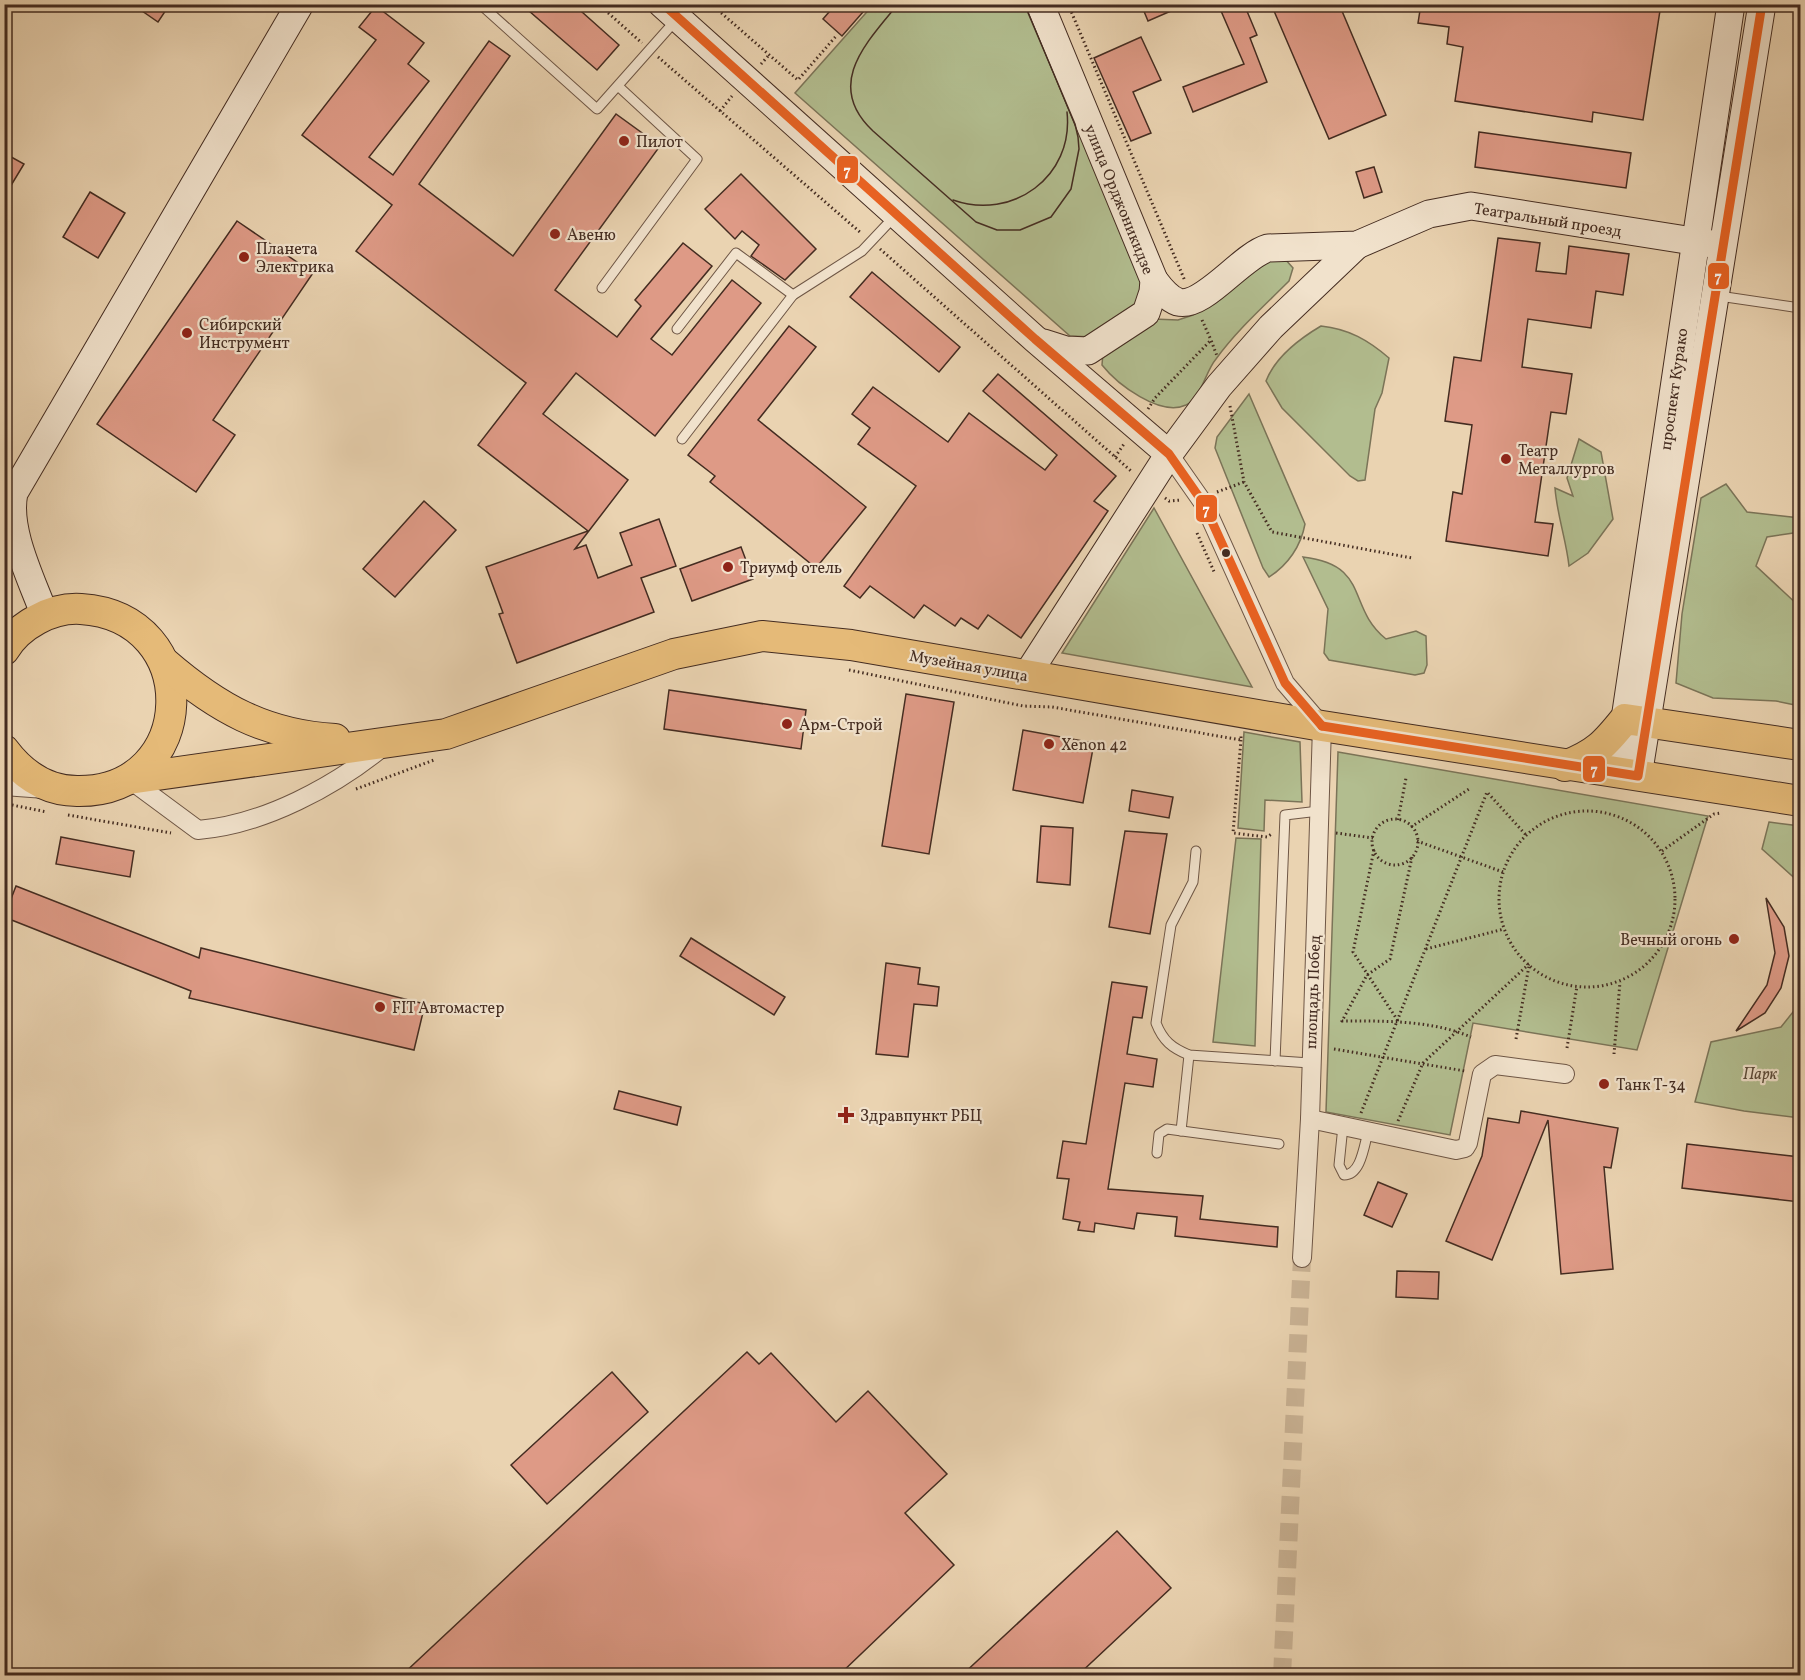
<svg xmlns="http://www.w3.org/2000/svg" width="1805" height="1680" font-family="Vollkorn,serif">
  <rect width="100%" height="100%" fill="#ead3b1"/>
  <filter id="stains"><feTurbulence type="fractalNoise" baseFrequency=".00333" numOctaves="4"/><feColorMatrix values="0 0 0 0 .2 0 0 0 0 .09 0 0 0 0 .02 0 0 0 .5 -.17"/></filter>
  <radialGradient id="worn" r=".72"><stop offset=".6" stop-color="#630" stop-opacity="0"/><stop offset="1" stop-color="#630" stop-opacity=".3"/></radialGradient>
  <!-- green -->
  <g fill="#b2bd8f" stroke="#7b7458" stroke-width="1.5">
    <polygon points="873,5 1029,5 1143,285 1135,305 1093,337 1070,336 795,93"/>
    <path d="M1285 259 1293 268 1289 281C1264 306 1237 330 1216 359 1205 372 1202 397 1186 405 1160 417 1117 384 1102 365L1103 353 1153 319 1178 320 1193 315 1259 260Z"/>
    <path d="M1321 326C1349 329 1368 340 1389 358L1382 393 1375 409 1365 480 1358 481 1350 476 1282 408 1266 381C1275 358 1299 339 1321 326Z"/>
    <path d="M1249 394 1305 524C1301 546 1288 565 1269 577L1263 568 1215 448 1217 437Z"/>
    <path d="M1579 439 1601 452 1613 519 1588 553 1569 566C1566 539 1557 515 1555 488L1573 496 1567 478Z"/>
    <polygon points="1726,484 1747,512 1800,518 1800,532 1767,537 1756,566 1800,607 1800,706 1776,701 1713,698 1676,683 1682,614 1701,498"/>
    <polygon points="1154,508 1252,687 1062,653"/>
    <path d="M1303 557C1371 565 1346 607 1386 639L1416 631 1426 636 1427 665 1424 673 1415 675 1329 660 1324 653 1328 609Z"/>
    <polygon points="1244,732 1300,742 1302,802 1265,800 1264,831 1238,828"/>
    <polygon points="1338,752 1708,816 1637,1050 1473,1023 1450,1135 1326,1112"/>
    <polygon points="1769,822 1800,826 1800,883 1762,849"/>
    <polygon points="1236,838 1261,839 1255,1046 1213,1042"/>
    <polygon points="1800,997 1800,1118 1744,1111 1695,1102 1711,1042 1781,1027 1797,1007"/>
  </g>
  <!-- building -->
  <g fill="#de9a86" stroke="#442c21" stroke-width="1.5">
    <polygon points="132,4 170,4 158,22"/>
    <polygon points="521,4 573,4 619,45 597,70"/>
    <polygon points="836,4 870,4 842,36 823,19"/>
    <polygon points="1141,4 1187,4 1148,21"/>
    <polygon points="1218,4 1244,4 1257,35 1250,38 1267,82 1193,112 1183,87 1244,64"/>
    <polygon points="1271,4 1339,4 1386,115 1329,139"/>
    <polygon points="1421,4 1661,4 1643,120 1593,112 1592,122 1455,101 1463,47 1447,44 1449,27 1418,23"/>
    <polygon points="376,6 424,43 408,64 429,81 369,157 393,175 489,41 510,56 419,184 513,256 616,114 660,146 555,290 617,337 641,306 635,300 683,243 712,266 651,339 672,355 732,280 761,303 655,436 576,373 543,414 628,480 575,549 586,545 598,578 632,565 620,533 659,519 676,566 641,578 654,612 517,663 499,614 503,613 486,567 588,531 478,445 526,383 356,251 392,205 302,135 376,40 359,27"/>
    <polygon points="1141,37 1161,80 1133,92 1151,133 1131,141 1094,58"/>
    <polygon points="1479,132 1631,153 1626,188 1475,167"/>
    <polygon points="4,153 24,164 4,197"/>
    <polygon points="1374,167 1382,192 1364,198 1356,172"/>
    <polygon points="741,174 816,249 785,280 751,256 759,245 742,231 735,239 705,209"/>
    <polygon points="90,192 125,213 98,258 63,237"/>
    <polygon points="237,221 313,273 213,420 235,435 196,492 97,424"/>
    <polygon points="1498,238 1540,243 1536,271 1566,274 1569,246 1629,254 1623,295 1596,291 1591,328 1528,319 1522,367 1572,374 1566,414 1551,412 1535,522 1553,524 1548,556 1446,541 1453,492 1462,494 1472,425 1445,421 1454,357 1481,361"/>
    <polygon points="872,272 960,347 939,372 850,297"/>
    <polygon points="789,326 816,347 758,420 866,507 816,568 710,482 715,476 688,455"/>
    <polygon points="998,374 1116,476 1094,501 1108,511 1021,638 988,615 978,629 961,618 955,626 924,605 914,618 870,586 860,598 844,586 916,486 858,444 870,428 852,414 873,387 948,442 969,413 1045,470 1057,455 983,391"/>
    <polygon points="424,501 456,530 395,597 363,569"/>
    <polygon points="741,547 753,579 692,601 680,569"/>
    <polygon points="669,690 806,710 801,749 664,729"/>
    <polygon points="906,694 954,702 929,854 882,846"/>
    <polygon points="1023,730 1094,743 1083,803 1013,790"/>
    <polygon points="1132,790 1173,797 1169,818 1129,811"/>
    <polygon points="1041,826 1073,828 1070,885 1037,882"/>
    <polygon points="1125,831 1167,834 1150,934 1109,927"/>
    <polygon points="61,837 134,851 130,877 56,864"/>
    <polygon points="16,886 199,958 201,948 425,1004 414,1050 189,998 191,991 4,917"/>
    <polygon points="1766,898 1784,927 1789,956 1781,988 1765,1013 1736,1031 1767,985 1775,953"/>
    <polygon points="691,938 785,997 774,1015 680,956"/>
    <polygon points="886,963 920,968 918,984 939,987 937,1006 914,1004 908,1057 876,1054"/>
    <polygon points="1112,982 1147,987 1142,1018 1133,1017 1127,1054 1157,1059 1153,1087 1125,1083 1108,1189 1203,1196 1200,1219 1278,1227 1277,1247 1175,1236 1177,1217 1137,1213 1134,1229 1095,1223 1094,1232 1078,1230 1080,1222 1063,1219 1069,1179 1057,1178 1063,1141 1086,1144"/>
    <polygon points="619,1091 681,1107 677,1125 614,1109"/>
    <polygon points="1521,1111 1618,1128 1611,1168 1604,1167 1613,1269 1561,1274 1548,1120 1492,1260 1446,1241 1482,1156 1488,1118 1519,1123"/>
    <polygon points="1687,1144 1800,1157 1800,1202 1682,1188"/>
    <polygon points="1378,1182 1407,1194 1392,1227 1364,1215"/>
    <polygon points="1397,1271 1439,1272 1438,1299 1396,1297"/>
    <polygon points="747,1352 759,1364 771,1353 836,1422 868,1391 947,1474 905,1513 954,1565 838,1676 401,1676"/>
    <polygon points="612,1372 648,1412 547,1504 511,1465"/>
    <polygon points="1117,1531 1171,1588 1077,1676 961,1676"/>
  </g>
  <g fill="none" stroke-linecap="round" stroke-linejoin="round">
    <!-- street-tunnel -->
    <polyline stroke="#c9b294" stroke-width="18" stroke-dasharray="18 9" stroke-linecap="butt" points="1282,1676 1302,1258"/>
    <!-- lane casing -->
    <g stroke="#6e5645" stroke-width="11">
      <g id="lane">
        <polyline points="480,4 597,109 676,20"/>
        <polyline points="602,288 697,159 618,86"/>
        <polyline points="1719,296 1800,308"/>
        <polyline points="677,329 736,253 793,295"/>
        <polyline points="682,439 793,295 862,251 895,216"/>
        <path d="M1196 851 1193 882 1171 925 1156 1023C1163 1041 1172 1048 1189 1055L1310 1063"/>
        <polyline points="1275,1061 1285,815 1319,811"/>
        <path d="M1343 1126 1339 1165 1344 1175C1361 1175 1364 1146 1368 1132"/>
        <polyline points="1181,1131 1189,1055"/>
        <polyline points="1157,1153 1159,1134 1167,1129 1279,1144"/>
      </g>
    </g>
    <!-- street casing -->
    <g stroke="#6e5645" stroke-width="20">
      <g id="street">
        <polyline points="1169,454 1204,504 1285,683 1322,726 1310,1119 1302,1258"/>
        <path d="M129 779 198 830C263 825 336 786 385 745"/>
        <polyline points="4,786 45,789"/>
        <polyline points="1310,1119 1456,1150 1465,1148 1468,1143 1482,1074 1495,1065 1565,1074"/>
      </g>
    </g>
    <!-- secondary casing -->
    <g stroke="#442c21" stroke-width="29">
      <g id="secondary">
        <polyline points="662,4 1035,339 1169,454"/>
        <polyline points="1040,4 1154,280 1153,292 1146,313 1088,351 1066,350 1044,343"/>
        <path d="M1154 280C1160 288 1167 298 1178 302 1203 309 1241 256 1268 248L1357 245 1429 214 1471 206 1712 244"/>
        <path d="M45 616C32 580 6 530 14 493L300 4"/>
        <polyline points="1027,675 1169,454 1219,386 1271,327 1357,245"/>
        <polyline points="1614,772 1625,719 1731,4"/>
        <polyline points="1638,776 1762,4"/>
      </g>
    </g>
    <!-- primary casing -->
    <g stroke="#442c21" stroke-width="32">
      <g id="primary">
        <path d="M4 650C19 625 52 607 81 609 205 617 199 793 77 791 46 791 22 774 4 750"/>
        <path d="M165 663C217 708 265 735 335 739"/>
        <path d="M1565 766C1596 754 1605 744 1625 719L1800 745"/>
        <polyline points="129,779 446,734 674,654 762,636 851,645 1322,726 1800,801"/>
      </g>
    </g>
    <!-- path -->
    <g stroke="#442c21" stroke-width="3" stroke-dasharray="1.5 3" stroke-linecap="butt">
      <polyline points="598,4 642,43"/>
      <polyline points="711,4 798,80 837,35"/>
      <polyline points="1068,4 1185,281"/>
      <polyline points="658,57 861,233"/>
      <polyline points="761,64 769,55"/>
      <polyline points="720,111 732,96"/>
      <polyline points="880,249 1131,471"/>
      <polyline points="1202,320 1211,340"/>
      <polyline points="1230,406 1244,482 1272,532 1412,558"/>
      <polyline points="1148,409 1155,398 1211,340 1217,356"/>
      <polyline points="1115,457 1124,444"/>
      <polyline points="1217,492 1244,482"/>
      <polyline points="1165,498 1169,501 1181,500"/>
      <polyline points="1197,533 1215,574"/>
      <polyline points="849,670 1023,706 1052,707 1241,740 1241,734"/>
      <polyline points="1241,740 1233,833 1267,837 1273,833"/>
      <polyline points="356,789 434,760"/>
      <polyline points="12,805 47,812"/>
      <circle cx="1587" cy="899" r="88"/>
      <polyline points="68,815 171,833"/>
      <circle cx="1395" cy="842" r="23"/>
      <polyline points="1398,820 1406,778"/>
      <polyline points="1411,827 1469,789"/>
      <polyline points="1336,833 1373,838"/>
      <polyline points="1417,841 1503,872"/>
      <polyline points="1374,850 1353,952 1398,1021"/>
      <polyline points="1662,851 1714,814 1721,813"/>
      <path d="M1412 857 1390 959 1367 975 1342 1021C1385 1021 1431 1020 1471 1037"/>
      <polyline points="1426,949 1504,929"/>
      <polyline points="1516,1039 1529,966"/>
      <polyline points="1567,1048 1577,986"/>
      <polyline points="1334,1049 1465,1071"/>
      <polyline points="1614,1054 1620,982"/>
      <polyline points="1361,1113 1487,792 1526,835"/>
      <polyline points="1398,1121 1423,1063 1529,964"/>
    </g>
    <!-- lane -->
    <use href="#lane" stroke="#f1e2cc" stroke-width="9"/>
    <!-- street -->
    <use href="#street" stroke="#f1e2cc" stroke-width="18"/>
    <!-- secondary -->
    <use href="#secondary" stroke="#f1e2cc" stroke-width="27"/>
    <!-- primary -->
    <use href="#primary" stroke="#e5ba78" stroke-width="30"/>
    <!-- tram -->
    <g stroke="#442c21" stroke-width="1.5">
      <path d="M898 4C866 43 824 85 873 131L976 222 997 230H1020L1051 217 1071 189 1079 149 1078 137 1075 124 1026 8"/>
      <path d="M953 200C1012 221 1074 177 1067 112"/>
    </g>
    <!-- bus-1 casing -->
    <g stroke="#f1e2cc" stroke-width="14">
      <g id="bus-1">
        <polyline points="663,4 1035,339 1169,454 1204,504 1285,683 1322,726"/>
        <polyline points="1322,726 1638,776 1762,4"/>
      </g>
    </g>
    <!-- bus-1 -->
    <use href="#bus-1" stroke="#e96222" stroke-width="9"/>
  </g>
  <!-- markers -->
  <g fill="#8f2418" stroke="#f1e2cc" stroke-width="2">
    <circle cx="624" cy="141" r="6"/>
    <circle cx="555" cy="234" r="6"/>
    <circle cx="244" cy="257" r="6"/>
    <circle cx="187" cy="333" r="6"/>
    <circle cx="1506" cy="459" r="6"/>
    <circle cx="728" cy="567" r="6"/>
    <circle cx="787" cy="724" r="6"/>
    <circle cx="1049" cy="744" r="6"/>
    <circle cx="1734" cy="939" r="6"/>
    <circle cx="380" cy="1007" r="6"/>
    <circle cx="1604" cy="1084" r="6"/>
    <path d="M843 1106h6v6h6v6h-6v6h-6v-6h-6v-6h6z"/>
  </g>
  <circle fill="#442c21" stroke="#f1e2cc" stroke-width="2" cx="1226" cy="553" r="5"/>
  <g text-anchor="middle" stroke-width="4.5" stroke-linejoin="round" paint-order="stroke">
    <!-- poi labels -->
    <g font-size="16" fill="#442c21" stroke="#f1e2cc" text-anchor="start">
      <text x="636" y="147">Пилот</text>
      <text x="567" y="240">Авеню</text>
      <text x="256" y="254">Планета<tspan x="256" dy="18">Электрика</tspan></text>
      <text x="199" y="330">Сибирский<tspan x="199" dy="18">Инструмент</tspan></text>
      <text x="1518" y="456">Театр<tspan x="1518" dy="18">Металлургов</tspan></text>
      <text x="740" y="573">Триумф отель</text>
      <text x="799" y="730">Арм-Строй</text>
      <text x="1061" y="750">Xenon 42</text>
      <text x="1722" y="945" text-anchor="end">Вечный огонь</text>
      <text x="392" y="1013">FIT Автомастер</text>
      <text x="1616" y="1090">Танк Т-34</text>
      <text x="860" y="1121">Здравпункт РБЦ</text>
    </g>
    <!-- street labels -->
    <g font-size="16" fill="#442c21" stroke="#f1e2cc">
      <text transform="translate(1120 199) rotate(68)" y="6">улица Орджоникидзе</text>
      <text transform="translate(1548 219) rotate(9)" y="6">Театральный проезд</text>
      <text transform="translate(1673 389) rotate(-82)" y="6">проспект Курако</text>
      <text transform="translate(969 665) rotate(10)" y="6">Музейная улица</text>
      <text transform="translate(1312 992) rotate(-88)" y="6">площадь Побед</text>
    </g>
    <!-- park labels -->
    <g font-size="16" font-style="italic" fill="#5a4937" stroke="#f1e2cc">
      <text x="1760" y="1079">Парк</text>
    </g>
  </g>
  <g stroke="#f1e2cc" stroke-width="2">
    <rect x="836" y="155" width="23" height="29" rx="6" fill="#e96222"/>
    <rect x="1707" y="262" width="23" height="28" rx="6" fill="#e96222"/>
    <rect x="1195" y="494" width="23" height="29" rx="6" fill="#e96222"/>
    <rect x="1582" y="755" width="24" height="28" rx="6" fill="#e96222"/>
  </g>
  <g font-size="16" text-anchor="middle" font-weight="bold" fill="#fff">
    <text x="847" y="176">7</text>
    <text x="1718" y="282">7</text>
    <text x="1206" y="515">7</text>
    <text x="1594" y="775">7</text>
  </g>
  <!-- margin -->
  <rect width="1805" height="1680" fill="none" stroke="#ead3b1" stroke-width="24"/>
  <rect x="6" y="6" width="1793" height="1668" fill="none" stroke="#442c21" stroke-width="3"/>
  <rect x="12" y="12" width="1781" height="1656" fill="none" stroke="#442c21" stroke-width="1.5"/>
  <rect width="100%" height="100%" filter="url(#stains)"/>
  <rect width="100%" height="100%" fill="url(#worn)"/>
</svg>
